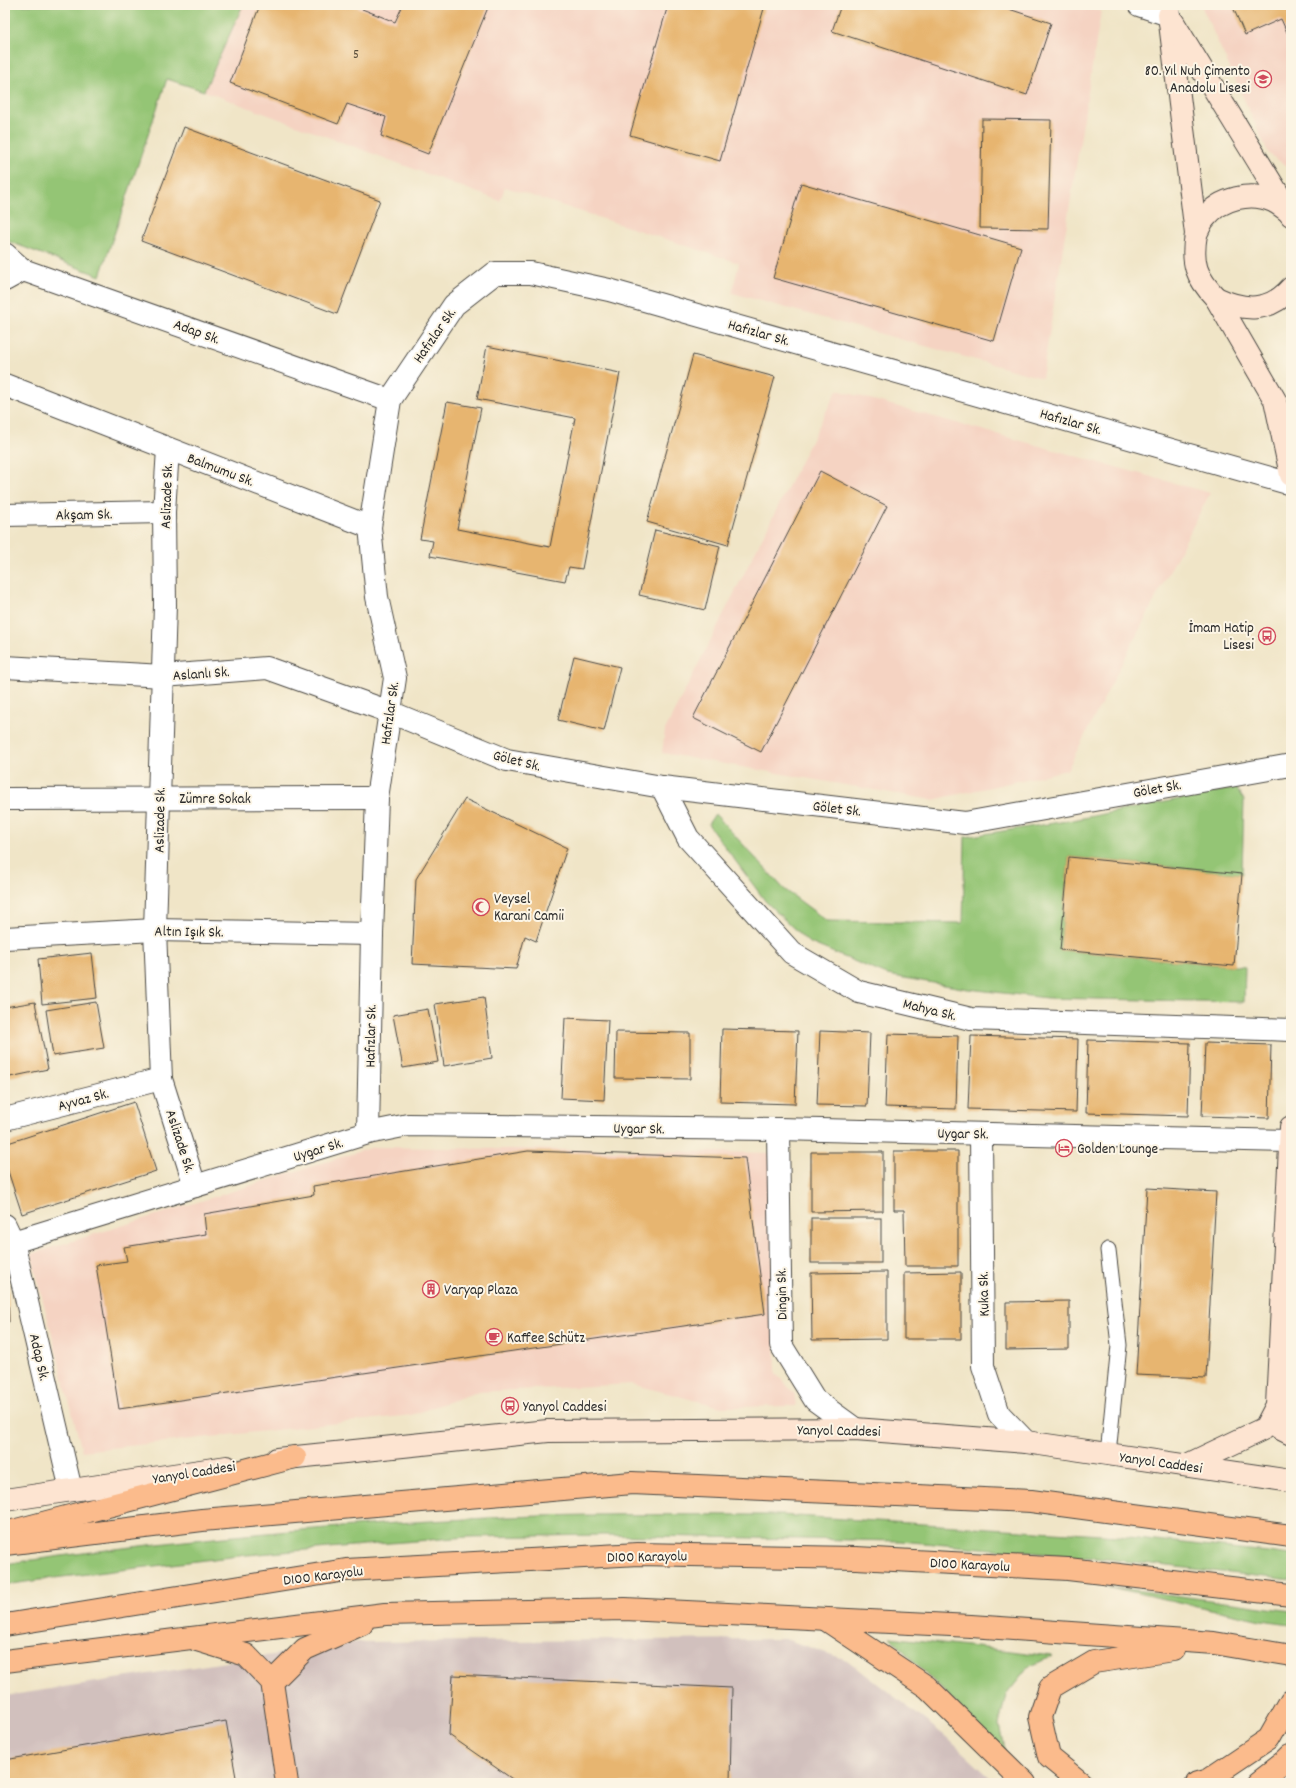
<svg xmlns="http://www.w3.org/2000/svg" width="1296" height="1788" font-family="Dekko,sans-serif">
  <rect width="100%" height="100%" fill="#fcf5e5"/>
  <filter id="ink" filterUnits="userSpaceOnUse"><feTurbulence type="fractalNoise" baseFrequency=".025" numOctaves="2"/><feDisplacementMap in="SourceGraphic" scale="8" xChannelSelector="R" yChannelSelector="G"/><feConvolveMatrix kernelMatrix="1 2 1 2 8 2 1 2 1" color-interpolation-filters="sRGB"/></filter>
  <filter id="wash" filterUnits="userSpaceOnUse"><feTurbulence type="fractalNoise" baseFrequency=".012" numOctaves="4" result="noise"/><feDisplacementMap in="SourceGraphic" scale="16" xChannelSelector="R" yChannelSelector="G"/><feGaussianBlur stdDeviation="0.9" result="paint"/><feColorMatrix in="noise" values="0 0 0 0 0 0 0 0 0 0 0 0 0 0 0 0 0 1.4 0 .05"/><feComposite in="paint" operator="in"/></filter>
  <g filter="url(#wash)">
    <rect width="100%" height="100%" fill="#f0e5c7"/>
    <!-- built -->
    <g fill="#f5d3c2">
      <polygon points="243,5 1080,5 1101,11 1042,378 732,293 739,263 505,187 500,201 204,91"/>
      <polygon points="1201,5 1291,5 1291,169 1269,154"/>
      <polygon points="837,390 1210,493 1067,770 932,800 662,753 665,730"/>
      <polygon points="374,1147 771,1153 776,1374 794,1393 796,1406 721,1407 632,1384 477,1392 411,1415 82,1451 31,1254"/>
    </g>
    <!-- industrial -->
    <polygon fill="#d1c0bd" points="785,1639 847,1660 945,1736 996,1783 5,1783 5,1696 357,1642"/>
    <!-- green -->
    <g fill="#94c574" stroke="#607850">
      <polygon points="5,5 243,5 204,91 167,79 100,276 5,240"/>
      <polygon points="1236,788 1244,800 1242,874 1069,857 1060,950 1245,967 1244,1002 1047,998 968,989 887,975 808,942 766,902 708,824 715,814 784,889 827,921 963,923 965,837 1073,820"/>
      <path d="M780 1515 1118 1536 1268 1552 1291 1555V1580L1107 1559 900 1541 603 1535 468 1537 364 1545 247 1555 54 1578 5 1585V1564C158 1541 313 1527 467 1519 571 1513 676 1515 780 1515Z"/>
      <polygon points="1105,1586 1291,1611 1291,1624 1261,1620"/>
      <polygon points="890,1637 1052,1656 1027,1668 1006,1694 999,1725 1005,1753"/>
    </g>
    <g id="blocks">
      <!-- building -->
      <g fill="#e7b570">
        <polygon points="260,5 352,5 395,22 403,5 489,5 428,154 381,136 386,117 347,104 338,124 230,83"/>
        <polygon points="668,5 765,5 720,161 630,135"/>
        <polygon points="841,5 997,5 1051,23 1027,95 832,31"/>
        <polygon points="1232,5 1291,5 1291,38 1290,39 1281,19 1245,35"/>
        <polygon points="982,119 1051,120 1048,229 980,228"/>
        <polygon points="184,127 380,200 337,314 141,241"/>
        <polygon points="801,183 1021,247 994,341 773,278"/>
        <polygon points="487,346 620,373 582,569 569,567 565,581 430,556 433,541 420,539 447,402 481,408 457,529 550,547 575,418 477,399"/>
        <polygon points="693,355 775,377 728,545 647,522"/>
        <polygon points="820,471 887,506 761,752 693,718"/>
        <polygon points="655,530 720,546 705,610 639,595"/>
        <polygon points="574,656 620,667 604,731 558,720"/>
        <polygon points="465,799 567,848 536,941 525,936 516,969 412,964 416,879"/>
        <polygon points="1069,857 1242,874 1234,966 1060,950"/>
        <polygon points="92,953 97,998 42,1004 38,959"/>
        <polygon points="484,997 492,1058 444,1066 435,1004"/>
        <polygon points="35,1002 48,1069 5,1078 5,1007"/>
        <polygon points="96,1002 104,1048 53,1056 46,1010"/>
        <polygon points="428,1009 438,1062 403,1068 393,1015"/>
        <polygon points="565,1018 608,1020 604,1100 561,1098"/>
        <polygon points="722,1029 798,1031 795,1104 720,1102"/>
        <polygon points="820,1031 870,1033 867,1106 817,1105"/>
        <polygon points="616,1032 690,1033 690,1079 615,1078"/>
        <polygon points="888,1034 958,1036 956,1109 885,1107"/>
        <polygon points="971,1036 1078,1039 1076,1112 968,1109"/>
        <polygon points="1088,1040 1190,1043 1188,1116 1086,1113"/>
        <polygon points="1205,1043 1271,1045 1269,1118 1202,1116"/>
        <polygon points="134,1102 156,1171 22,1214 5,1162 5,1144"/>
        <polygon points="528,1151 745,1158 765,1314 119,1409 96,1265 127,1261 124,1247 206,1234 204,1214 314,1195 313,1186"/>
        <polygon points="894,1151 958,1151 958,1266 905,1266 904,1210 894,1210"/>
        <polygon points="811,1152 883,1152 883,1211 811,1212"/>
        <polygon points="1147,1188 1216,1192 1206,1378 1136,1375"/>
        <rect x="811" y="1218" width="70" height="45"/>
        <polygon points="5,1261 7,1261 9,1322 5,1322"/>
        <polygon points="887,1272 887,1339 812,1340 811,1273"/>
        <polygon points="961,1272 961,1339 904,1339 904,1273"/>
        <polygon points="1069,1301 1069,1349 1006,1350 1006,1302"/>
        <polygon points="453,1675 732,1688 730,1783 518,1783 449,1735"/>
        <polygon points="226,1721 237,1783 5,1783 5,1760"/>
      </g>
    </g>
  </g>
  <g filter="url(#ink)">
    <use href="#blocks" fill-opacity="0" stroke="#494742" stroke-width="1"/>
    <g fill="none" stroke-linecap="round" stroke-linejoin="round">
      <!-- service casing -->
      <g stroke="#494742" stroke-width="17">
        <polyline id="service" points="1108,1454 1119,1345 1108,1250"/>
      </g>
      <!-- minor casing -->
      <g stroke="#494742" stroke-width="24">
        <g id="minor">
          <polyline points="1139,5 1169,15"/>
          <polyline points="5,254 23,270"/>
          <polyline points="5,280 23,270 390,400"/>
          <polyline points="5,385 370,527"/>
          <polyline points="168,449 164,512 165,605 155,930 161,1079 195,1186"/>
          <polyline points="5,515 164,512"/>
          <polyline points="5,667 163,676 267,668 390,712 507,760 662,787 965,823 1291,765"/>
          <polyline points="662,787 688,838 792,953 859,992 971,1019 1291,1030"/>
          <polyline points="5,799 377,798"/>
          <polyline points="5,938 155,930 372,934"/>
          <polyline points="5,1119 161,1079"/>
          <polyline points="778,1129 781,1345 815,1400 855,1429"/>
          <polyline points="368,1133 372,934 377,798 395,678 377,597 370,527 390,400 454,305 495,273 531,273 609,290 1291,484"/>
          <polyline points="981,1134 983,1366 999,1414 1026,1442"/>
          <polyline points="5,1225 13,1242 71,1490"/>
          <polyline points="5,1242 13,1242 368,1133 408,1125 778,1129 1290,1141"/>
        </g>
      </g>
      <!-- secondary casing -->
      <g stroke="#494742" stroke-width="24">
        <g id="secondary">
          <path d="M1169 15 1196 234C1191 263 1196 277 1216 298L1275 400 1291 475"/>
          <polyline points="1173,22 1291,215"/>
          <path d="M1196 234C1199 229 1201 222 1205 218 1220 198 1251 191 1273 201 1279 204 1284 208 1289 212"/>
          <path d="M1216 298C1244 311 1269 313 1291 288"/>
          <polyline points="1277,1405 1281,1429 1291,1434"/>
          <polyline points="277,1459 548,1431 855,1429 1026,1442 1291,1481"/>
          <polyline points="1187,1465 1265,1428 1277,1405 1291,1127"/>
          <polyline points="5,1500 227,1467"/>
        </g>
      </g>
      <!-- trunk casing -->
      <g stroke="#494742" stroke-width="24">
        <g id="trunk">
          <polyline points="5,1533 295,1457"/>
          <polyline points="5,1544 202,1520 632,1483 1031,1501 1291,1536"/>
          <polyline points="825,1619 927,1687 1025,1783"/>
          <polyline points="5,1625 346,1570 638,1554 856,1558 1068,1569 1291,1595"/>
          <polyline points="197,1640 246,1655 272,1682 287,1783"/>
          <polyline points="5,1661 385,1614 625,1609 971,1626 1214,1643 1291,1656"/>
          <polyline points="272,1682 305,1649 362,1624"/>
          <polyline points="1081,1783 1049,1757 1040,1717 1050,1688 1094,1662 1173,1650"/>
          <polyline points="1197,1783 1208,1780 1269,1739 1291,1700"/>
          <polyline points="1258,1783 1285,1762 1291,1756"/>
        </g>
      </g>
      <!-- service -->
      <use href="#service" stroke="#fff" stroke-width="15"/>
      <!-- minor -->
      <use href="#minor" stroke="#fff" stroke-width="22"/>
      <!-- secondary -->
      <use href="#secondary" stroke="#fde4d1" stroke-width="22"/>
      <!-- trunk -->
      <use href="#trunk" stroke="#fbbb8c" stroke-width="22"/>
    </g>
  </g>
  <!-- icons -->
  <defs>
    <g id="school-ring" transform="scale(0.9)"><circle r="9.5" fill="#fcf5e5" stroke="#d1495b" stroke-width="1.5"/><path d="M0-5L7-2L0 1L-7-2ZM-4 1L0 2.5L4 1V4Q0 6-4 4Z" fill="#d1495b"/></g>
    <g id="bus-ring" transform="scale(0.9)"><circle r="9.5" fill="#fcf5e5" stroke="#d1495b" stroke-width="1.5"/><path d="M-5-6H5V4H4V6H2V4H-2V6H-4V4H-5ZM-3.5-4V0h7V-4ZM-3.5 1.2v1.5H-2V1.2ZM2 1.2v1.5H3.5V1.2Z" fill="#d1495b"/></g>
    <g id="mosque-ring" transform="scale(0.9)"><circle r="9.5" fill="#fcf5e5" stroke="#d1495b" stroke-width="1.5"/><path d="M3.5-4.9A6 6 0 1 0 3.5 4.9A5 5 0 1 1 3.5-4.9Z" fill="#d1495b"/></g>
    <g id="hotel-ring" transform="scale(0.9)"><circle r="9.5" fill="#fcf5e5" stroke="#d1495b" stroke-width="1.5"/><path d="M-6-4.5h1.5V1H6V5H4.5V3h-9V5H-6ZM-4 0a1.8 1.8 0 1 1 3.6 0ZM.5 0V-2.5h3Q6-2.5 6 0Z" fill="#d1495b"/></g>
    <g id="building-ring" transform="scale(0.9)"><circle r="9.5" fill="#fcf5e5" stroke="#d1495b" stroke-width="1.5"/><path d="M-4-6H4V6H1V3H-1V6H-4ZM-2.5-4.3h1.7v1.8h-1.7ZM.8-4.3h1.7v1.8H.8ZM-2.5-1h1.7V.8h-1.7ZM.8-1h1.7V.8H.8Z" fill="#d1495b"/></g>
    <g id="cafe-ring" transform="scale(0.9)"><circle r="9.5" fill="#fcf5e5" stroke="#d1495b" stroke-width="1.5"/><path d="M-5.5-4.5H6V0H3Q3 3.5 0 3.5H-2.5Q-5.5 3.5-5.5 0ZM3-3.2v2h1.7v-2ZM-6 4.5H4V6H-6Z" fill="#d1495b"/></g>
  </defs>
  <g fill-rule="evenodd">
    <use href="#school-ring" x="1263" y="79"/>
    <use href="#bus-ring" x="1267" y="636"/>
    <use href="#mosque-ring" x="481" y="907"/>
    <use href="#hotel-ring" x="1064" y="1148"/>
    <use href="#building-ring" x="431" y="1289"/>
    <use href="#cafe-ring" x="494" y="1337"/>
    <use href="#bus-ring" x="510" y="1406"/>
  </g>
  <g text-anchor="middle" stroke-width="4" stroke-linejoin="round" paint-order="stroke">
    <!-- number labels -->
    <g font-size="13" fill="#5a4e3c">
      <text x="356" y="58">5</text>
    </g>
    <!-- poi labels -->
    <g font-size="15" fill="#2b2b2b" stroke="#fcf5e5" text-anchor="start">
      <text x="1250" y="75" text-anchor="end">80. Yıl Nuh Çimento<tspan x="1250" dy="17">Anadolu Lisesi</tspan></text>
      <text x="1254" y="632" text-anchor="end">İmam Hatip<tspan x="1254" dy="17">Lisesi</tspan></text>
      <text x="494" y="903">Veysel<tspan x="494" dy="17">Karani Camii</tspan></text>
      <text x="1077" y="1153">Golden Lounge</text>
      <text x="444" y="1294">Varyap Plaza</text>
      <text x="507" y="1342">Kaffee Schütz</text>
      <text x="523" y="1411">Yanyol Caddesi</text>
    </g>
    <!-- street labels -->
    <g font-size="15" fill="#2b2b2b" stroke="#fcf5e5">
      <text transform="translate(197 331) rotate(20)" y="5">Adap Sk.</text>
      <text transform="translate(759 332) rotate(16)" y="5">Hafızlar Sk.</text>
      <text transform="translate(434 335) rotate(-55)" y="5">Hafızlar Sk.</text>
      <text transform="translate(1071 421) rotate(16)" y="5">Hafızlar Sk.</text>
      <text transform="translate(221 469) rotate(21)" y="5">Balmumu Sk.</text>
      <text transform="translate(166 496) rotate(-88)" y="5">Aslizade Sk.</text>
      <text transform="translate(84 514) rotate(-1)" y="5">Akşam Sk.</text>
      <text transform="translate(201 673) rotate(-4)" y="5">Aslanlı Sk.</text>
      <text transform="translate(389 713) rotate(-82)" y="5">Hafızlar Sk.</text>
      <text transform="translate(517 760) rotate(14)" y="5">Gölet Sk.</text>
      <text transform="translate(1157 788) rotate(-10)" y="5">Gölet Sk.</text>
      <text x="215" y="803">Zümre Sokak</text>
      <text transform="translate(837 808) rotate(7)" y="5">Gölet Sk.</text>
      <text transform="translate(159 820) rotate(-89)" y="5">Aslizade Sk.</text>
      <text transform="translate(189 931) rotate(1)" y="5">Altın Işık Sk.</text>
      <text transform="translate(930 1009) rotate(14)" y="5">Mahya Sk.</text>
      <text transform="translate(370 1036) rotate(-89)" y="5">Hafızlar Sk.</text>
      <text transform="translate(83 1099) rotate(-15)" y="5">Ayvaz Sk.</text>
      <text transform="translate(639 1128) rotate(1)" y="5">Uygar Sk.</text>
      <text transform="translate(963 1133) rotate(1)" y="5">Uygar Sk.</text>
      <text transform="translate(181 1141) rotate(72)" y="5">Aslizade Sk.</text>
      <text transform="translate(318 1149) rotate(-17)" y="5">Uygar Sk.</text>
      <text transform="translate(781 1294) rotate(-91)" y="5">Dingin Sk.</text>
      <text transform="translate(983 1294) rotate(-91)" y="5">Kuka Sk.</text>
      <text transform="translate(40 1357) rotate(77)" y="5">Adap Sk.</text>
      <text transform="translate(839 1430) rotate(1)" y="5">Yanyol Caddesi</text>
      <text transform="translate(1161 1462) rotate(8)" y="5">Yanyol Caddesi</text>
      <text transform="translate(194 1472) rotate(-9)" y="5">Yanyol Caddesi</text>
      <text transform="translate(647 1556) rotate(-1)" y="5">D100 Karayolu</text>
      <text transform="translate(970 1564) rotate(3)" y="5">D100 Karayolu</text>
      <text transform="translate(323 1575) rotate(-7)" y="5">D100 Karayolu</text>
    </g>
  </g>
  <!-- margin -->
  <rect width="1296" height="1788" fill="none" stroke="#fcf5e5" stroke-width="20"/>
</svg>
